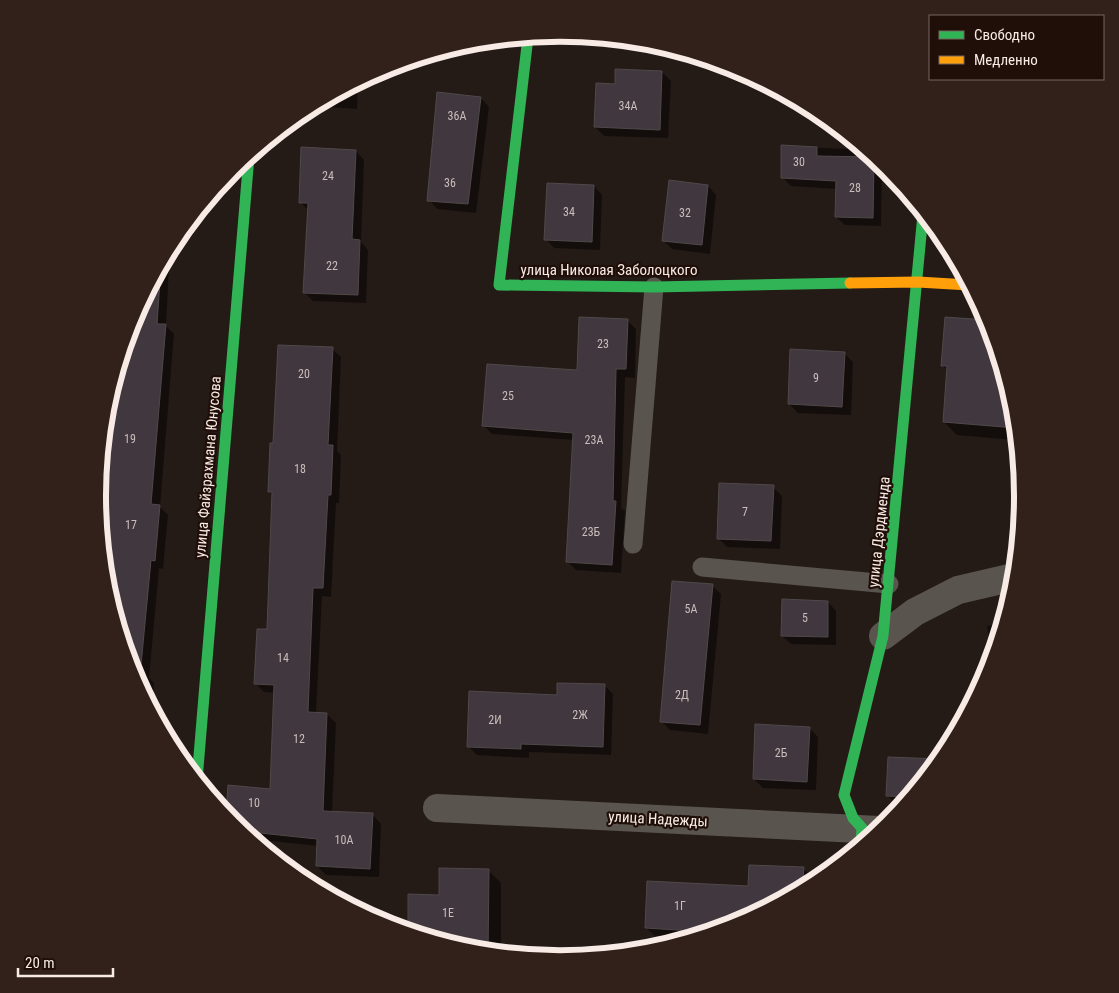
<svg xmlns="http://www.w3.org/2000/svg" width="1119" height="993" font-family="'Roboto Condensed',sans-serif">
  <rect width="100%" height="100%" fill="#241b17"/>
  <!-- shadow -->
  <g fill="#0007">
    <polygon points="662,72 671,81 668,138 604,136 595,127 616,85"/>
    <polygon points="358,82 357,109 313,106"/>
    <polygon points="481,98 489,107 476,213 437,209 429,200"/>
    <polygon points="848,137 882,166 881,226 845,225 836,217 837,189 791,186 782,177 782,146 847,149"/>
    <polygon points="356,151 364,160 361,242 368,250 366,303 313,301 304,292 309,211 300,202"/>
    <polygon points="594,186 602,195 600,250 554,248 546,239"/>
    <polygon points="708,186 716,195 710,254 672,249 663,240"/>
    <polygon points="170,248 166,326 174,334 160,507 168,515 163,569 159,568 149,678 154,683 152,710 132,673 106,586 102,551 110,472 102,464 107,403 132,319"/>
    <polygon points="946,318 988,321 1013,407 1013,440 957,435 944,422 948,371 942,365"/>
    <polygon points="627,320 636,329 635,378 625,377 621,508 625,511 621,573 576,570 568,562 574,440 492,434 483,425 578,371"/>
    <polygon points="332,349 341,357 337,451 341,455 339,503 336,503 331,597 322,596 316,713 327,714 336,723 332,813 373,815 381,824 379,877 326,875 317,866 318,846 251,839 227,817 230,786 271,790 275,693 264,692 256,684 268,630 273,496 269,492 274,444"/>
    <polygon points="844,353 853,362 851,415 798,413 789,404"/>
    <polygon points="773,487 782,496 780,549 727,547 718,538"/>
    <polygon points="712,586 721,594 708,734 670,730 661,721"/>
    <polygon points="828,602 836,611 836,645 791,644 782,636"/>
    <polygon points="1002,624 992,656 987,626"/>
    <polygon points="604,685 613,694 611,755 529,752 529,758 477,755 468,746 558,697"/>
    <polygon points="809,728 818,737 816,790 763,788 754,779"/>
    <polygon points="939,760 903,804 896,804 887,795"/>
    <polygon points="803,868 812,877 811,884 736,924 721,927 721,929 690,938 655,936 646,928"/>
    <polygon points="488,870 501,883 501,953 469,950 409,932 440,896"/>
  </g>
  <!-- building -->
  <g fill="#41373e" stroke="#4f494a">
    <polygon points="615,69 662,71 660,130 594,127 596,83 615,84"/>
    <polygon points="437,92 481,97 468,204 427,201"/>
    <polygon points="781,145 817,147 817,156 872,157 874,159 873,218 835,217 836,181 781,178"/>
    <polygon points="301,147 356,150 352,239 360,240 358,295 303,293 308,203 299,203"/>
    <polygon points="669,180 708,185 702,245 662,241"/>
    <polygon points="547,183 594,185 592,242 544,240"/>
    <polygon points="161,266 157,324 166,324 151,504 160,505 155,561 151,560 139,686 132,673 106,586 101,544 109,465 100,464 106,406 132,319"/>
    <polygon points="579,317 628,319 626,369 616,369 613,501 616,501 612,565 566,562 573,433 482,426 487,364 577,370"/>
    <polygon points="945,317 987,320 1013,406 1016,428 943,422 947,366 941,366"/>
    <polygon points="278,345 333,347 328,445 333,445 331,495 328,495 323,588 313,588 308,712 327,713 323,811 373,813 370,869 316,866 317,839 241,831 226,815 228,785 270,789 274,685 254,684 257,629 267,629 272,492 268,492 270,443 273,443"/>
    <polygon points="790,349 845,352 842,407 788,404"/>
    <polygon points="719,483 774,485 771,541 717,539"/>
    <polygon points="672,581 713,584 700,725 660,722"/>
    <polygon points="782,599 828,601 828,637 781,636"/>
    <polygon points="557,683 605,684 603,747 521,744 521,749 467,747 469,691 557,695"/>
    <polygon points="755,724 810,727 807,782 753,779"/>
    <polygon points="888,757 940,759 909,797 886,796"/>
    <polygon points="749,865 804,867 802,889 736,924 711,932 645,928 647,881 748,886"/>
    <polygon points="439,868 489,869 488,952 469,950 408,932 408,894 439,895"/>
  </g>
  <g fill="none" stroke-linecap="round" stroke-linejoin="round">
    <!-- lane -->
    <g stroke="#59544d" stroke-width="19">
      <polyline points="633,544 654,287"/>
      <polyline points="702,567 889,584"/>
    </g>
    <!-- street -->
    <g stroke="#59544d" stroke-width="28">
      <polyline points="883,636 915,612 958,590 1014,577"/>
      <polyline points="437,808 879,830"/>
    </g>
    <!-- fast -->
    <g stroke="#30b455" stroke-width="11">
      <polyline points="528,37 499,285 654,287 850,283"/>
      <polyline points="197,780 249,156"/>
      <polyline points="861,845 862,828 853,818 844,795 883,636 923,214"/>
    </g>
    <!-- slow -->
    <polyline stroke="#ff9f0a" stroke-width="11" points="850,283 918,282 969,285"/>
  </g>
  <g text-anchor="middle" stroke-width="4.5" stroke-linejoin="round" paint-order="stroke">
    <!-- number labels -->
    <g font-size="12" fill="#cabebb">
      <text x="628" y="110">34А</text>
      <text x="457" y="120">36А</text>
      <text x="799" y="166">30</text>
      <text x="328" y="180">24</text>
      <text x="450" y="187">36</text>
      <text x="855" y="192">28</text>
      <text x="569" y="216">34</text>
      <text x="685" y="217">32</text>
      <text x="332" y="270">22</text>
      <text x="603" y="348">23</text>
      <text x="304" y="378">20</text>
      <text x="816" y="382">9</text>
      <text x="508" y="400">25</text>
      <text x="130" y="443">19</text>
      <text x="594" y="444">23А</text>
      <text x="300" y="473">18</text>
      <text x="745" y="516">7</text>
      <text x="131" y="529">17</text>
      <text x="591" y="536">23Б</text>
      <text x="691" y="613">5А</text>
      <text x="805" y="622">5</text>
      <text x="283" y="662">14</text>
      <text x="682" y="699">2Д</text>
      <text x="580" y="719">2Ж</text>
      <text x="495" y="724">2И</text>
      <text x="299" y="743">12</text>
      <text x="781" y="757">2Б</text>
      <text x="254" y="807">10</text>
      <text x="344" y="844">10А</text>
      <text x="680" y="910">1Г</text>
      <text x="448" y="917">1Е</text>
    </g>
    <!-- street labels -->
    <g font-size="15" fill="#f8ebe5" stroke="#200f08">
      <text x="609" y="275">улица Николая Заболоцкого</text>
      <text transform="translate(208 467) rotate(-85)" y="5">улица Файзрахмана Юнусова</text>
      <text transform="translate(879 532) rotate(-84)" y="5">улица Дэрдменда</text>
      <text transform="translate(658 819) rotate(3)" y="5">улица Надежды</text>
    </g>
  </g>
  <!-- crop -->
  <path d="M0 0H1119V993H0ZM106 496a454 454 0 1 1 908 0a454 454 0 1 1-908 0Z" fill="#31211a" fill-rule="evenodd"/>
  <path fill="none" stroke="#f8ebe5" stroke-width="6" d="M106 496a454 454 0 1 1 908 0a454 454 0 1 1-908 0Z"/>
  <!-- legend -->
  <rect x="929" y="15" width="175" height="65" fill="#200f08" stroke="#766760"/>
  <rect x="939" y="31" width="25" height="8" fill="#30b455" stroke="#766760"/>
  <text x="974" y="40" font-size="15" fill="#f8ebe5">Свободно</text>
  <rect x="939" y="56" width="25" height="8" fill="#ff9f0a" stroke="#766760"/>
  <text x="974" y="65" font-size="15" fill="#f8ebe5">Медленно</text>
  <!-- scale -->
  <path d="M18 968v8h95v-8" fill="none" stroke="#f8ebe5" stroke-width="2.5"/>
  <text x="25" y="968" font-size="15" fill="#f8ebe5" stroke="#200f08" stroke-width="4" paint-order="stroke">20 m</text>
</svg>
